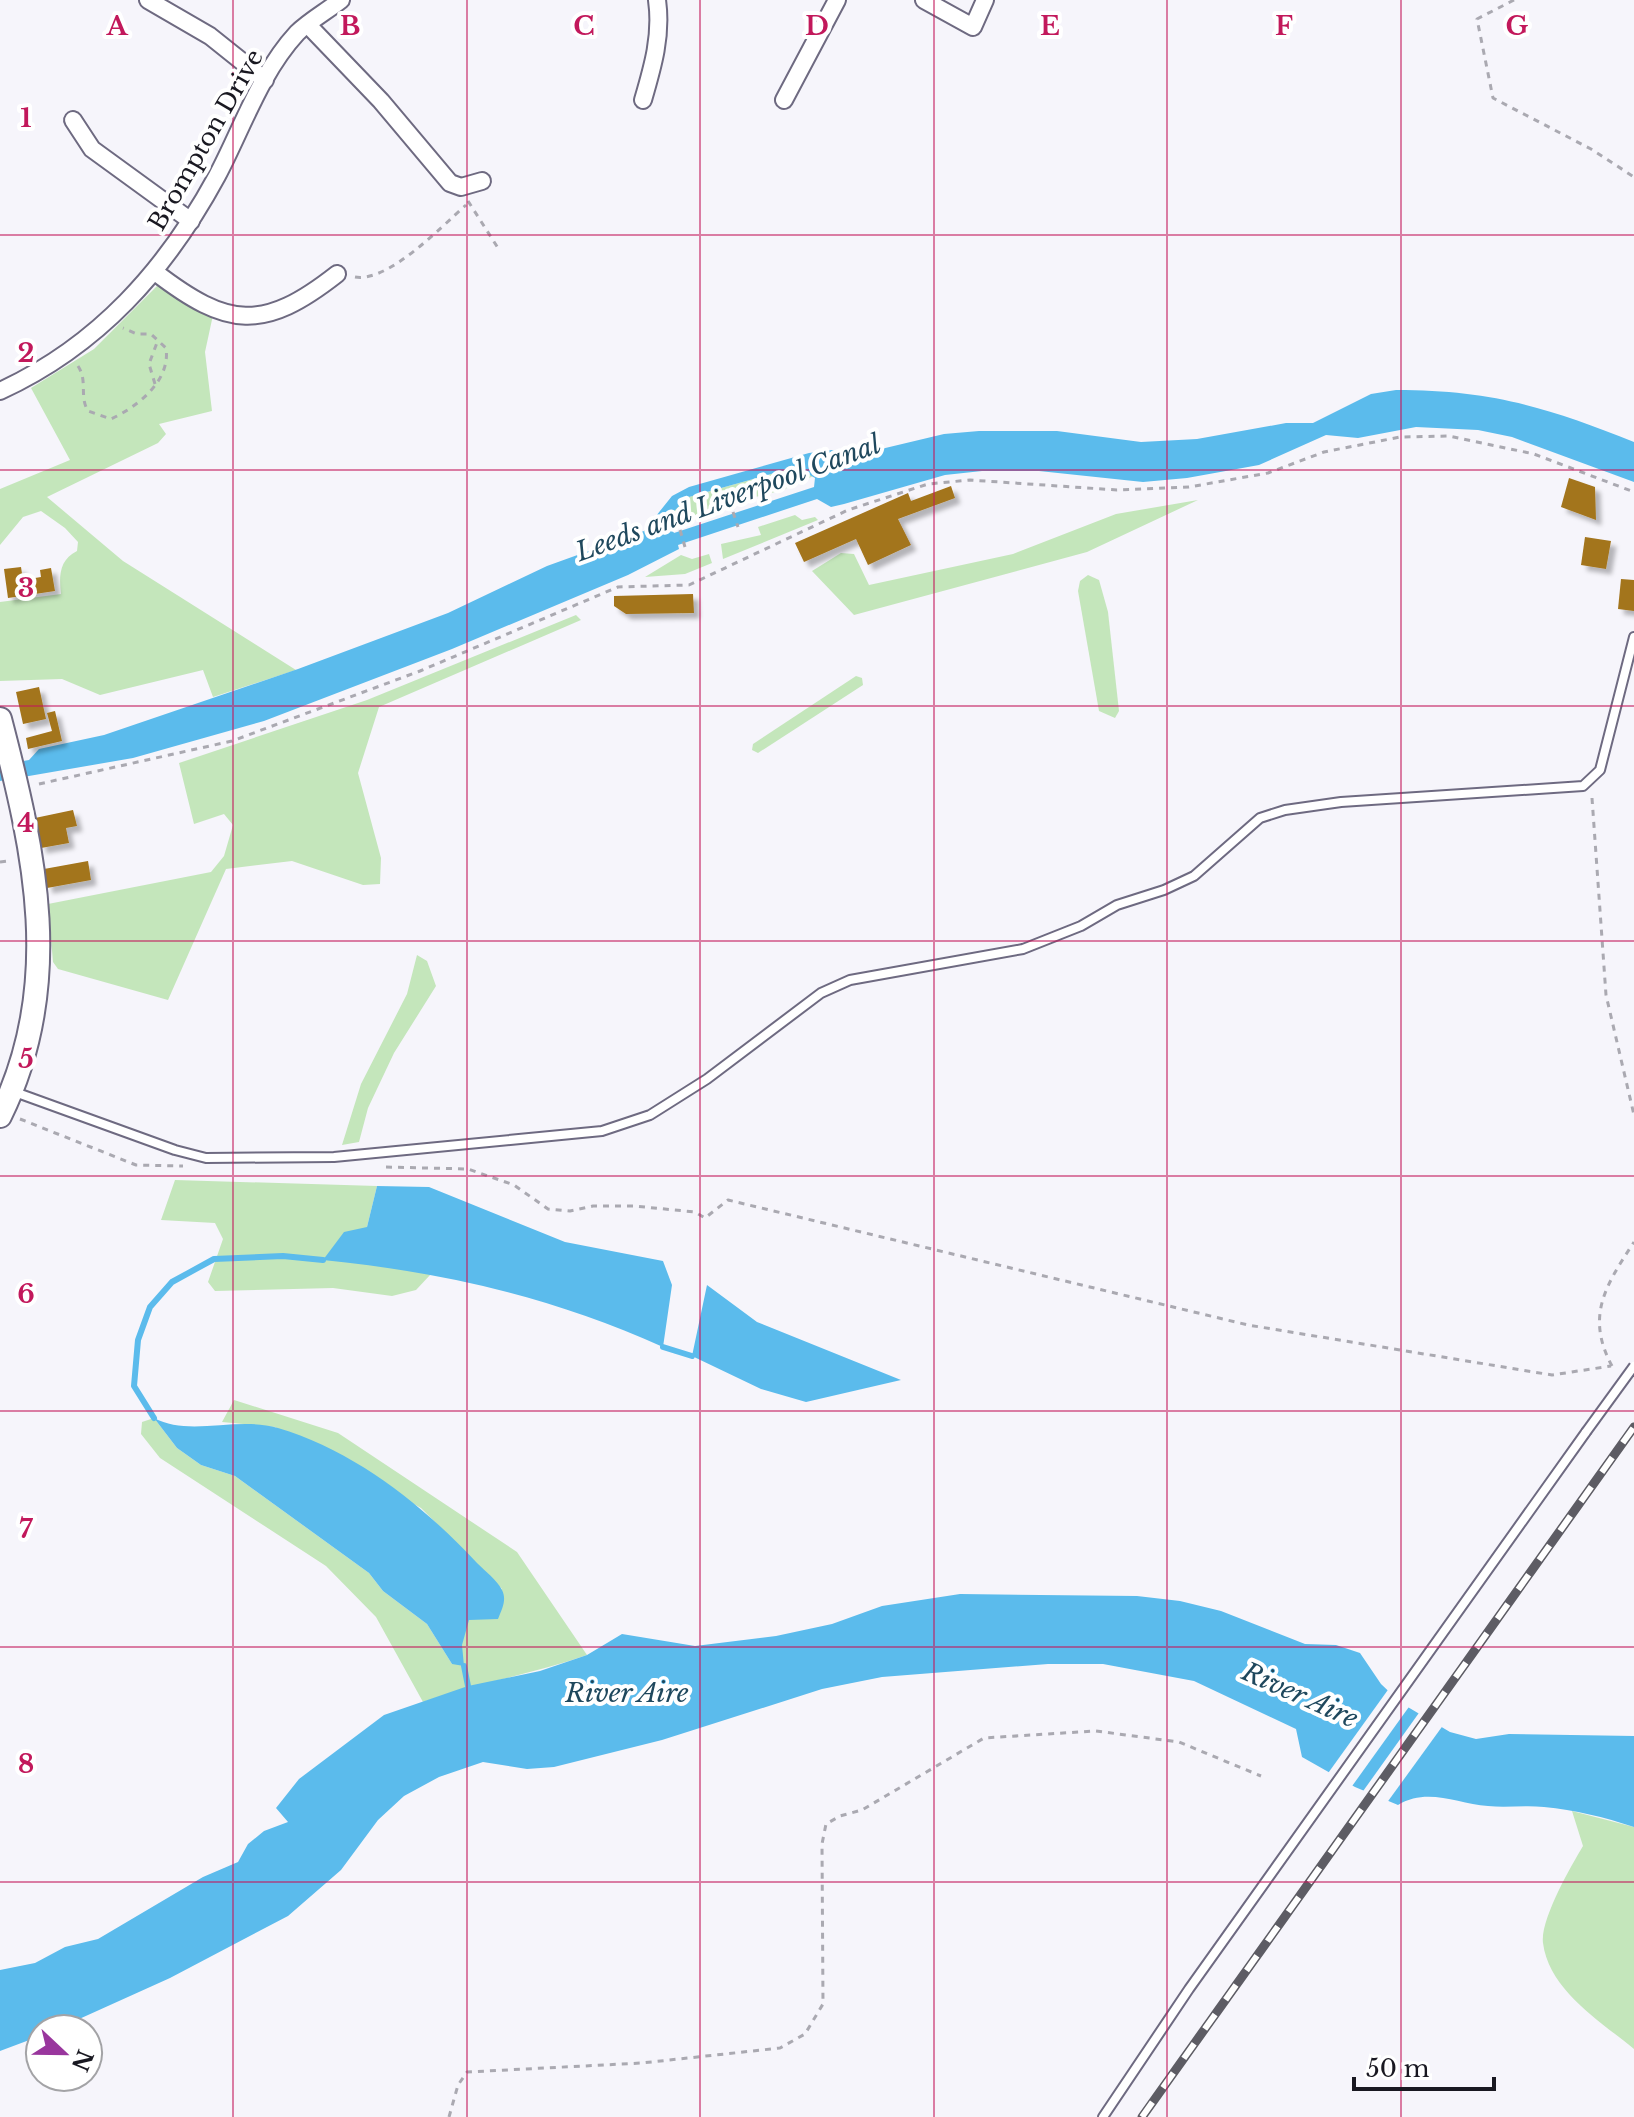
<svg xmlns="http://www.w3.org/2000/svg" width="1634" height="2117" font-family="'Libre Baskerville',serif">
  <defs>
    <filter id="shadow"><feDropShadow dx="5.5" dy="5.5" stdDeviation="2" flood-color="#0004"/></filter>
  </defs>
  <rect width="100%" height="100%" fill="#f6f5fb"/>
  <!-- green -->
  <g fill="#c4e6bb">
    <path d="M159 284 213 315 205 352 212 411 159 424 166 434 158 443 47 497 123 561 296 670 213 697 203 670 100 695 62 679 0 681V602L61 594C59 576 59 560 77 551L78 542 65 528 41 511 23 517 0 545V489L70 460 31 388 94 349Z"/>
    <polygon points="796,467 813,476 800,483 793,475 786,489 741,501 736,494 715,509 683,519 671,516 670,511 689,497"/>
    <polygon points="1198,500 1087,552 854,615 812,571 841,553 854,554 869,585 1013,554 1116,514"/>
    <polygon points="795,515 802,520 815,517 818,520 723,559 721,544 761,535 758,527"/>
    <polygon points="709,554 712,563 685,574 645,577 681,555 692,559"/>
    <polygon points="1088,575 1099,580 1108,612 1119,711 1115,718 1099,711 1078,591 1080,581"/>
    <polygon points="576,615 581,620 379,707 358,773 381,858 380,884 363,885 292,861 226,869 168,1000 58,969 53,962 48,904 211,872 224,856 233,825 224,814 194,824 179,763 367,700"/>
    <polygon points="856,676 862,678 863,685 758,753 752,750 753,744"/>
    <polygon points="417,955 427,961 436,986 394,1053 368,1108 359,1142 342,1145 361,1084 407,994"/>
    <polygon points="175,1180 377,1186 367,1227 410,1269 431,1274 416,1290 392,1296 333,1288 215,1291 208,1282 223,1239 215,1223 161,1220"/>
    <path d="M234 1400 338 1433 517 1552 587 1655C533 1674 477 1683 423 1702L376 1617 326 1566 160 1458 141 1434 142 1422 154 1418 177 1448 201 1465 235 1476 369 1573 383 1591 427 1624 452 1664 469 1619 502 1589 421 1508 275 1427 222 1422Z"/>
    <path d="M1572 1811 1634 1827V2049C1600 2021 1549 1990 1543 1943 1540 1920 1571 1866 1583 1846Z"/>
  </g>
  <!-- water -->
  <g fill="#5bbbec" fill-rule="evenodd">
    <path d="M1396 390C1490 390 1547 407 1634 442V482L1512 437 1478 430 1416 427 1358 438 1326 435 1259 465 1187 478 1143 482 1039 471H982L945 475 844 504 831 507 817 499 678 545 679 549 628 575 452 649 264 721 133 758 0 781V765L29 760 39 749 104 735 298 669 448 613 547 566 644 531 672 496 689 487 809 453 832 450 856 455 944 434 979 431H1057L1141 442 1197 439 1286 423H1313L1371 394ZM796 467 815 478 814 487 674 533 671 528 657 527 689 497Z"/>
    <path d="M377 1186 429 1187 565 1242 663 1261 672 1285 663 1347C552 1297 443 1272 323 1260L344 1232 367 1227Z"/>
    <polygon points="707,1285 757,1322 901,1380 806,1402 761,1389 692,1356"/>
    <path d="M154 1418C189 1437 237 1416 278 1428 355 1451 423 1505 477 1563 485 1571 497 1580 502 1590 507 1600 502 1609 498 1619L469 1620 462 1645 464 1666 452 1664 427 1624 383 1591 369 1573 235 1476 201 1465 177 1448Z"/>
    <path d="M960 1594 1137 1596 1180 1601 1221 1611 1305 1644 1336 1645 1360 1653 1381 1684 1401 1703 1450 1732 1476 1739 1509 1734 1634 1736V1827C1604 1817 1575 1810 1544 1807 1525 1805 1506 1808 1488 1806 1457 1804 1428 1787 1398 1805L1355 1787 1302 1757 1296 1729 1194 1681 1103 1664H1048L882 1677 822 1689 662 1740 554 1767 527 1769 483 1762 439 1777 404 1796 378 1820 341 1870 288 1916 170 1978 57 2029H40V2036L0 2051V1970L35 1963 65 1947 98 1939 203 1877 238 1862 248 1844 264 1831 288 1822 276 1808 299 1779 384 1715 468 1686 540 1671 587 1655 622 1634 695 1646 776 1636 832 1624 882 1606Z"/>
  </g>
  <!-- pier -->
  <g fill="#f6f5fb">
    <polygon points="1390,1687 1411,1704 1350,1789 1326,1776"/>
    <polygon points="1421,1710 1444,1724 1386,1804 1361,1794"/>
  </g>
  <g fill="none" stroke-linecap="round" stroke-linejoin="round">
    <!-- stream -->
    <g stroke="#5bbbec" stroke-width="6">
      <polyline points="663,1347 692,1356"/>
      <polyline points="154,1418 134,1386 138,1340 150,1307 172,1282 214,1259 283,1256 323,1260"/>
      <polyline points="464,1666 468,1686"/>
    </g>
  </g>
  <!-- building -->
  <g fill="#a3741b" filter="url(#shadow)">
    <polygon points="1569,478 1595,487 1596,520 1561,507"/>
    <polygon points="951,486 955,498 898,519 911,545 868,565 856,539 804,562 795,543 908,493 911,501"/>
    <polygon points="1585,537 1611,541 1606,569 1581,565"/>
    <polygon points="21,567 23,580 41,577 40,570 51,568 55,591 8,598 4,569"/>
    <polygon points="1621,579 1634,580 1634,611 1618,609"/>
    <polygon points="693,594 694,613 626,614 614,606 614,596"/>
    <polygon points="39,687 46,719 23,724 16,692"/>
    <polygon points="55,711 62,741 28,749 26,738 52,731 47,713"/>
    <polygon points="73,810 77,826 66,828 69,843 41,848 35,818"/>
    <polygon points="88,861 91,880 47,888 44,869"/>
  </g>
  <g fill="none" stroke-linecap="round" stroke-linejoin="round">
    <!-- lane casing -->
    <g stroke="#6e6a81" stroke-width="12">
      <g id="lane">
        <polyline points="12,1091 175,1150 206,1158 334,1157 602,1131 650,1115 707,1079 821,993 850,980 1023,949 1081,926 1117,905 1164,890 1194,876 1260,818 1285,810 1341,802 1583,786 1600,770 1634,637"/>
        <polyline points="1103,2117 1189,1989 1586,1432"/>
      </g>
    </g>
    <!-- street casing -->
    <g stroke="#6e6a81" stroke-width="20">
      <g id="street">
        <polyline points="148,0 210,36 265,80"/>
        <polyline points="924,0 973,27 985,0"/>
        <polyline points="308,25 381,101 450,183 461,187 482,181"/>
        <path d="M643 100C653 66 662 35 657 0"/>
        <polyline points="784,100 837,0"/>
        <polyline points="73,120 92,149 191,221"/>
        <path d="M155 272C228 328 263 332 337 274"/>
        <path d="M0 391C98 346 166 270 217 176 242 129 260 73 297 33 309 21 327 11 341 0"/>
      </g>
    </g>
    <!-- secondary casing -->
    <g stroke="#6e6a81" stroke-width="26">
      <path id="secondary" d="M0 719C35 853 65 985 0 1116"/>
    </g>
    <!-- path -->
    <g stroke="#aaa9b1" stroke-width="3" stroke-dasharray="6 6" stroke-linecap="butt">
      <polyline points="1514,0 1477,19 1493,98 1591,149 1634,177"/>
      <polyline points="468,201 498,248"/>
      <path d="M355 277C388 283 442 226 466 205"/>
      <path d="M78 366C88 381 79 396 88 411L111 419C137 407 171 381 166 348L151 334H137L123 328"/>
      <polyline points="155,384 149,364 158,340"/>
      <polyline points="733,512 738,527"/>
      <polyline points="680,530 685,547"/>
      <polyline points="39,784 232,741 420,671 618,587 689,585 848,510 928,484 970,480 1117,490 1189,487 1268,473 1324,452 1400,437 1449,436 1534,454 1634,492"/>
      <polyline points="1592,798 1606,995 1634,1115"/>
      <polyline points="0,862 9,861"/>
      <polyline points="20,1119 136,1165 183,1166"/>
      <polyline points="386,1167 468,1169 514,1185 548,1209 570,1211 593,1206 634,1206 695,1212 705,1218 728,1200 1248,1325 1552,1375 1611,1366"/>
      <path d="M1612 1366C1585 1316 1606 1285 1634 1242"/>
      <polyline points="449,2117 458,2085 467,2072 642,2063 780,2048 805,2034 823,2004 822,1844 826,1824 840,1816 862,1810 984,1738 1096,1731 1179,1742 1261,1776"/>
    </g>
    <!-- lane -->
    <use href="#lane" stroke="#fff" stroke-width="8"/>
    <!-- street -->
    <use href="#street" stroke="#fff" stroke-width="16"/>
    <!-- secondary -->
    <use href="#secondary" stroke="#fff" stroke-width="22"/>
    <!-- rail casing -->
    <g stroke="#5d5c64" stroke-width="9">
      <polyline id="rail" points="1142,2117 1634,1427"/>
    </g>
    <!-- rail -->
    <use href="#rail" stroke="#fff" stroke-width="6" stroke-dasharray="18" stroke-linecap="butt"/>
    <!-- lane-bridge casing -->
    <g stroke="#6e6a81" stroke-width="12" stroke-linecap="butt">
      <polyline id="lane-bridge" points="1586,1432 1634,1366"/>
    </g>
    <!-- lane-bridge -->
    <use href="#lane-bridge" stroke="#fff" stroke-width="8"/>
  </g>
  <!-- grid -->
  <path fill="none" stroke="#c2185b" stroke-width="2" stroke-opacity="0.55" d="M233 0V2117M467 0V2117M700 0V2117M934 0V2117M1167 0V2117M1401 0V2117M0 235H1634M0 470H1634M0 706H1634M0 941H1634M0 1176H1634M0 1411H1634M0 1647H1634M0 1882H1634"/>
  <g text-anchor="middle" stroke-width="8" stroke-linejoin="round" paint-order="stroke">
    <!-- street labels -->
    <g font-size="24" fill="#191821" stroke="#fff">
      <text transform="translate(206 140) rotate(-60)" y="8">Brompton Drive</text>
    </g>
    <!-- water labels -->
    <g font-size="26" font-style="italic" fill="#1f485d" stroke="#fff">
      <text transform="translate(728 498) rotate(-20)" y="9">Leeds and Liverpool Canal</text>
      <text x="627" y="1702">River Aire</text>
      <text transform="translate(1300 1695) rotate(24)" y="9">River Aire</text>
    </g>
  </g>
  <g font-size="26" text-anchor="middle" font-weight="bold" fill="#c2185b" stroke="#fff" stroke-width="8" stroke-linejoin="round" paint-order="stroke">
    <text x="117" y="35">A</text>
    <text x="350" y="35">B</text>
    <text x="584" y="35">C</text>
    <text x="817" y="35">D</text>
    <text x="1050" y="35">E</text>
    <text x="1284" y="35">F</text>
    <text x="1517" y="35">G</text>
    <text x="26" y="127">1</text>
    <text x="26" y="362">2</text>
    <text x="26" y="597">3</text>
    <text x="26" y="832">4</text>
    <text x="26" y="1068">5</text>
    <text x="26" y="1303">6</text>
    <text x="26" y="1538">7</text>
    <text x="26" y="1773">8</text>
  </g>
  <!-- north arrow -->
  <g transform="translate(64 2053) rotate(112)"><circle r="38" fill="#ffffff" stroke="#a3a3a6" stroke-width="2"/>
  <path d="M0-6L14 30L0 20L-14 30Z" fill="#99369d"/>
  <text y="-12" font-size="22" font-weight="bold" text-anchor="middle" fill="#191821">N</text>
  </g>
  <!-- scale -->
  <path d="M1354 2077v12h140v-12" fill="none" stroke="#191821" stroke-width="4"/>
  <text x="1366" y="2077" font-size="24" fill="#191821" stroke="#ffffff" stroke-width="6" paint-order="stroke">50 m</text>
</svg>
